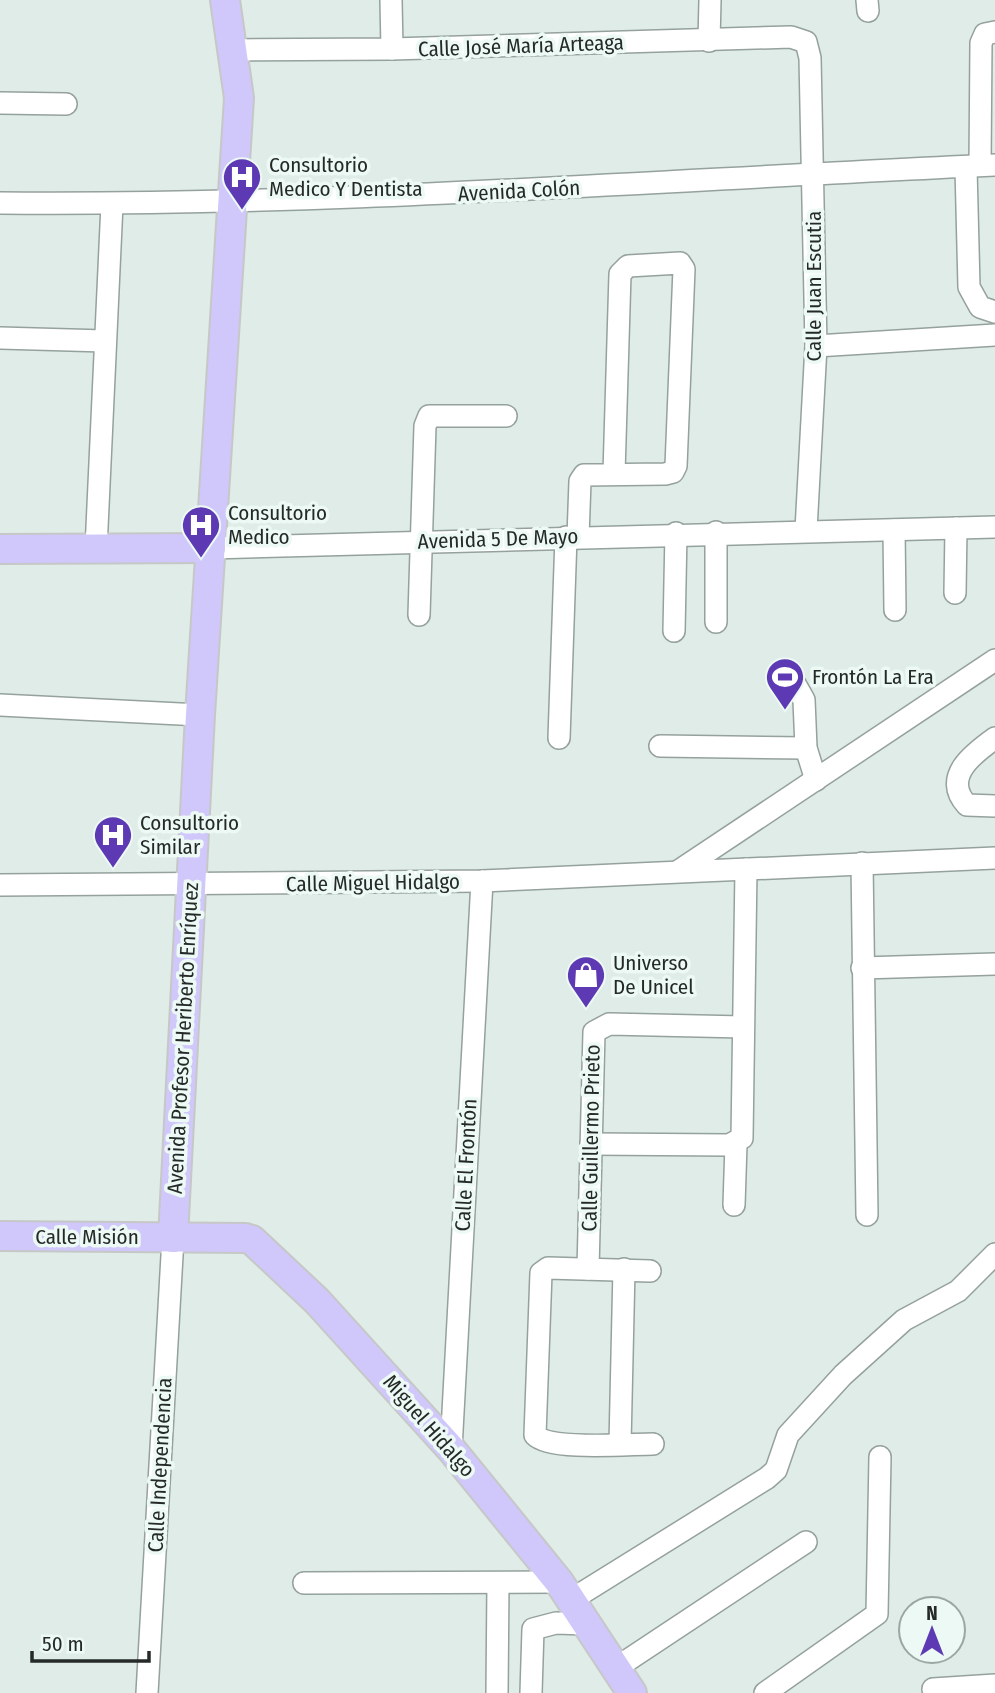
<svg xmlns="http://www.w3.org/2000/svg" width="995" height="1693" font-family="'Fira Sans Condensed',sans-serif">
  <rect width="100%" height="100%" fill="#dfece7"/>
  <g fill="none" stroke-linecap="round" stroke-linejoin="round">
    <!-- minor casing -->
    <g stroke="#95a19c" stroke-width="24">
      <g id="minor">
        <polyline points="391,0 392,49"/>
        <polyline points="867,0 868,11"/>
        <polyline points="709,41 710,0"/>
        <polyline points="234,50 392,49 791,37 806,42 810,58 816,346 806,530"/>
        <polyline points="0,103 66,104"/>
        <polyline points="980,165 981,43 985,34 995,32"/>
        <polyline points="966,168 969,287 980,307 995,312"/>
        <path d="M0 203C332 206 663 180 995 165"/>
        <polyline points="0,338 105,341"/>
        <polyline points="816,346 995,335"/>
        <polyline points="894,530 895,610"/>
        <polyline points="716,532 716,622"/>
        <polyline points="578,537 580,481 584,475 665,474 673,472 676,466 684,269 680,263 628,266 620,274 614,473"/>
        <polyline points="211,548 995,527"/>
        <polyline points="96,549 112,204"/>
        <polyline points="955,593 956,528"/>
        <polyline points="419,615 425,426 429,416 506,416"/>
        <polyline points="674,631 676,533"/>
        <polyline points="795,684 804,700 806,748 816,780"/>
        <polyline points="0,705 200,715"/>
        <polyline points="559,738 566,537"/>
        <path d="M995 738C974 753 941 777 967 805L995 806"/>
        <polyline points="660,746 806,748"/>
        <polyline points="862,863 867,1215"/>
        <polyline points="680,870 995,660"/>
        <polyline points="0,885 482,881 995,858"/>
        <polyline points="862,968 995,964"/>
        <polyline points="591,1144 729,1145 742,1138 746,869"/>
        <polyline points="734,1205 736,1144"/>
        <polyline points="588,1269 594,1032 609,1024 743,1027"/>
        <path d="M650 1271 548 1268 541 1273 535 1435C550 1451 629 1444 653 1444"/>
        <polyline points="620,1444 624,1269"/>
        <polyline points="451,1449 482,881"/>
        <polyline points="304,1583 559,1582"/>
        <polyline points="571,1600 767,1478 776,1470 788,1435 843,1375 904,1320 958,1291 995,1254"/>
        <polyline points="616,1668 806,1542"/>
        <polyline points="933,1689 995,1685"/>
        <polyline points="147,1693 173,1238"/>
        <polyline points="497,1693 498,1583"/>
        <polyline points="531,1693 533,1629 556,1623 586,1624"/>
        <polyline points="765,1693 877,1614 880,1457"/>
      </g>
    </g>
    <!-- major casing -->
    <g stroke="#c6c8c7" stroke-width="32">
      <g id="major">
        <polyline points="0,549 211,548"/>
        <polyline points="0,1236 245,1238 252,1240 317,1301 451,1449 559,1582 632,1693"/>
        <polyline points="173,1238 200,715 239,98 225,0"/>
      </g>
    </g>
    <!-- minor -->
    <use href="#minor" stroke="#fff" stroke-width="21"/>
    <!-- major -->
    <use href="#major" stroke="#d0c7fa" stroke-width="28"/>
  </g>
  <!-- icons -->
  <defs>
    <g id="hospital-pin" transform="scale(2.0125)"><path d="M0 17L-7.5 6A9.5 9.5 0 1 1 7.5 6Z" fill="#5d3ab3" stroke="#ecf9f4"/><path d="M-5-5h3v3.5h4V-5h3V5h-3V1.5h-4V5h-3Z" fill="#fff"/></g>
    <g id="stadium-pin" transform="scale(2.0125)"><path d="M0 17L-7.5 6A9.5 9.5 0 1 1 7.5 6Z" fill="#5d3ab3" stroke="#ecf9f4"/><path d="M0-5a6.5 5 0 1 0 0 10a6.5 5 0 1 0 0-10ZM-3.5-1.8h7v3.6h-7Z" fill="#fff"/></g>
    <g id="shop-pin" transform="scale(2.0125)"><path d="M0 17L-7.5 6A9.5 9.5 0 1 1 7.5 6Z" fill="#5d3ab3" stroke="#ecf9f4"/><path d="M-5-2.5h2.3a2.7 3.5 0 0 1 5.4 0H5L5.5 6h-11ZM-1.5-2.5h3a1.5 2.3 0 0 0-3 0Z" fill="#fff"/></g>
  </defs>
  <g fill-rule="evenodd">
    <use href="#hospital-pin" x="242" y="177"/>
    <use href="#hospital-pin" x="201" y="525"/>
    <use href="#stadium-pin" x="785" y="677"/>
    <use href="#hospital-pin" x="113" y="835"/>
    <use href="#shop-pin" x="586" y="975"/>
  </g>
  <g text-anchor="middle" stroke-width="7" stroke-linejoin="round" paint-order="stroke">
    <!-- street labels -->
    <g font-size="21" fill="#252a28" stroke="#ecf9f4">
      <text transform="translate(521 46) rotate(-2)" y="7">Calle José María Arteaga</text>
      <text transform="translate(519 191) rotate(-3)" y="7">Avenida Colón</text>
      <text transform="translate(814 286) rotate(-90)" y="7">Calle Juan Escutia</text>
      <text transform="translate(498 539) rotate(-2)" y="7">Avenida 5 De Mayo</text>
      <text transform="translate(373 883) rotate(-1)" y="7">Calle Miguel Hidalgo</text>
      <text transform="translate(183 1038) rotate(-87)" y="7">Avenida Profesor Heriberto Enríquez</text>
      <text transform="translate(591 1138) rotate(-89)" y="7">Calle Guillermo Prieto</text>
      <text transform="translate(466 1165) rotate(-87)" y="7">Calle El Frontón</text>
      <text x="87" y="1244">Calle Misión</text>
      <text transform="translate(429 1426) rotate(49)" y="7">Miguel Hidalgo</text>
      <text transform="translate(160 1465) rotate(-87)" y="7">Calle Independencia</text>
    </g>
    <!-- poi labels -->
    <g font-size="21" fill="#252a28" stroke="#ecf9f4" text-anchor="start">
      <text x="269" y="172">Consultorio<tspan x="269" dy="24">Medico Y Dentista</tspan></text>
      <text x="228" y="520">Consultorio<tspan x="228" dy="24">Medico</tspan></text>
      <text x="812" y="684">Frontón La Era</text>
      <text x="140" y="830">Consultorio<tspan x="140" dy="24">Similar</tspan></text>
      <text x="613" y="970">Universo<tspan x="613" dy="24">De Unicel</tspan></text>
    </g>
  </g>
  <!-- north arrow -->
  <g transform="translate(932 1630)"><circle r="33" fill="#ecf9f4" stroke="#9ca6a2" stroke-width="2"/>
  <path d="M0-5L12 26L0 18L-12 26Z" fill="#5d3ab3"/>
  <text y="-10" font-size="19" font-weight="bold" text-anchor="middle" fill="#252a28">N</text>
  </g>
  <!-- scale -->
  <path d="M32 1651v10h117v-10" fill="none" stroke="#252a28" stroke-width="3.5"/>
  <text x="42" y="1651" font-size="21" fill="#252a28" stroke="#ecf9f4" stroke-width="5" paint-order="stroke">50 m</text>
</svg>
